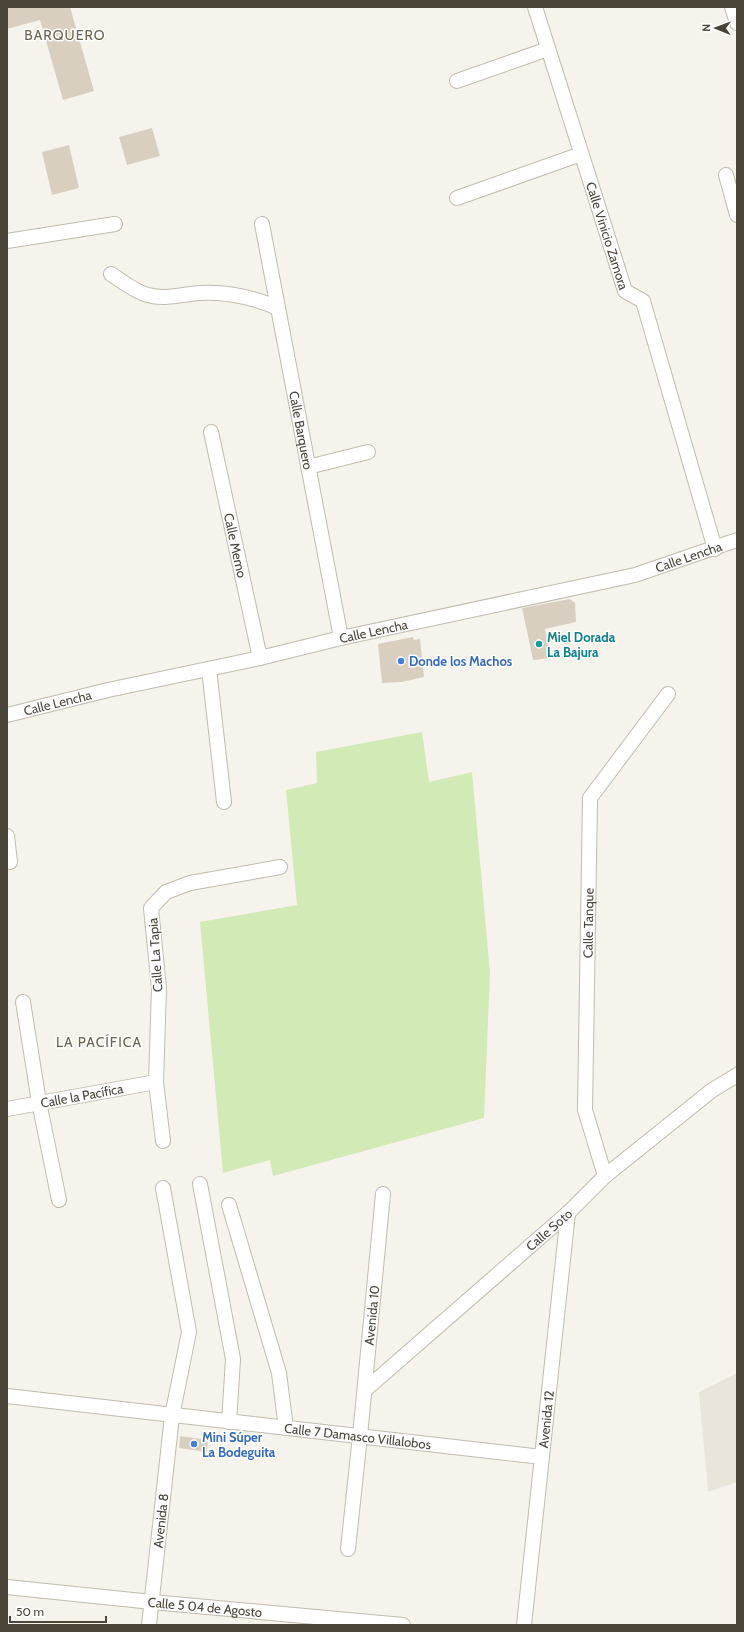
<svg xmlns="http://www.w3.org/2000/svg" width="744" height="1632" font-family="Cabin,sans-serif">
  <rect width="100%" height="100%" fill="#f6f3ec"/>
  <!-- residential -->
  <polygon fill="#eae5da" points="737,1373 737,1482 708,1492 699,1392"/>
  <!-- green -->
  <polygon fill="#d2eab5" points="422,732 429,782 472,772 490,973 484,1118 273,1176 270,1160 223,1173 200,922 297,905 286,790 317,783 316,752"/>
  <!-- building -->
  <g fill="#d8cfc1">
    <polygon points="7,7 70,7 94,91 63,100 40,20 7,29"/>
    <polygon points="152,128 160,156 127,165 119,137"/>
    <polygon points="69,145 79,188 52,195 42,152"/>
    <polygon points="570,599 575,603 576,622 545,629 551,658 533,660 522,608"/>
    <polygon points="413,637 414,640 420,639 424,677 402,682 382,683 378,644"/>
    <polygon points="180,1436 208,1440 207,1452 179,1448"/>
  </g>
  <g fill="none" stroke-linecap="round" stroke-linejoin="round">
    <!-- minor casing -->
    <g stroke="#c2bbae" stroke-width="16">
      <g id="minor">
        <path id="s1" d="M535 7 625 291 643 301 715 549"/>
        <polyline points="732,7 737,23"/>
        <polyline points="457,81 548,49"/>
        <polyline points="726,175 737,215"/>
        <polyline points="457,198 581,154"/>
        <path id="s2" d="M262 224 341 638"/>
        <polyline points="7,241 115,224"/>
        <path d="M111 274C122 281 135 292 148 295 165 300 183 294 200 293 228 291 252 297 278 308"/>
        <path id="s3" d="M211 432 260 658"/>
        <polyline points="308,467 368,452"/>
        <polyline points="209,669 224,802"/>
        <path id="s4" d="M7 715 108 690 260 658 341 638 635 575 737 540"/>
        <polyline points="7,836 10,862"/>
        <polyline points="23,1002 39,1102 59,1200"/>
        <path id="s5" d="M7 1109 156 1082"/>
        <polyline points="163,1141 156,1082 159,988 151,908 166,892 190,883 280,867"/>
        <path id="s6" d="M605 1176 585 1110 590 798 668 694"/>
        <polyline points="200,1184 233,1359 229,1422"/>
        <polyline points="229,1205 279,1373 286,1428"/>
        <path id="s7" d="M365 1390 568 1213 605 1176 711 1091 737 1075"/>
        <path id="s8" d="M7 1396 542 1457"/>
        <path id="s9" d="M348 1549 360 1436 383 1194"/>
        <path id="s10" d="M7 1587 152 1602 403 1625"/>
        <path id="s11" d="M149 1625 172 1416 189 1332 163 1188"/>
        <path id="s12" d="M524 1625 568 1213"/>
      </g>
    </g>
    <!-- minor -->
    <use href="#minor" stroke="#fff" stroke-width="14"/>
  </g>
  <!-- markers -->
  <circle fill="#0f9aa8" stroke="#fff" stroke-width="1.5" cx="539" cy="644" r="4"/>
  <g fill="#3f7fe0" stroke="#fff" stroke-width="1.5">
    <circle cx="401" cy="661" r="4"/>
    <circle cx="194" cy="1444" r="4"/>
  </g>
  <g text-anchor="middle" stroke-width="3" stroke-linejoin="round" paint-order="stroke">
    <!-- street labels -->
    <g font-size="13" fill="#4b4439" stroke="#fff">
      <text dy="5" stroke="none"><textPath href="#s1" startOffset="240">Calle Vinicio Zamora</textPath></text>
      <text dy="5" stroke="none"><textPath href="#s2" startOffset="210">Calle Barquero</textPath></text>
      <text dy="5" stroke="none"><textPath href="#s3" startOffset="116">Calle Memo</textPath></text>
      <text dy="5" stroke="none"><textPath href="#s4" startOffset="700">Calle Lencha</textPath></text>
      <text dy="5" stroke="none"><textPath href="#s4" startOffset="376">Calle Lencha</textPath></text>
      <text dy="5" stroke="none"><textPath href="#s4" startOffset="52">Calle Lencha</textPath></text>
      <text dy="5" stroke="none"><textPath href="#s6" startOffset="256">Calle Tanque</textPath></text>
      <text transform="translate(155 955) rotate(-94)" y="5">Calle La Tapia</text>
      <text dy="5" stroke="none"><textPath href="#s5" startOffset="76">Calle la Pacífica</textPath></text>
      <text dy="5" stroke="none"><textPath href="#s7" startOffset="244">Calle Soto</textPath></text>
      <text dy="5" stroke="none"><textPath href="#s9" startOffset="235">Avenida 10</textPath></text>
      <text dy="5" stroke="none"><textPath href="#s12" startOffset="207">Avenida 12</textPath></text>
      <text dy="5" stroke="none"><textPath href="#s8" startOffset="353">Calle 7 Damasco Villalobos</textPath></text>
      <text dy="5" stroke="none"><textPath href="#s11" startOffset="105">Avenida 8</textPath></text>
      <text dy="5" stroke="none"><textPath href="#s10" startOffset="199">Calle 5 04 de Agosto</textPath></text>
    </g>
    <!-- culture labels -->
    <g font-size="13" font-weight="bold" fill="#0d838f" stroke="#fff" text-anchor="start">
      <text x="547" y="642">Miel Dorada<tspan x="547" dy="15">La Bajura</tspan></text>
    </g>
    <!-- shop labels -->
    <g font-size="13" font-weight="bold" fill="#366cbe" stroke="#fff" text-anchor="start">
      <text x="409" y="666">Donde los Machos</text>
      <text x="202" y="1442">Mini Súper<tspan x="202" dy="15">La Bodeguita</tspan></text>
    </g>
    <!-- neighbourhood labels -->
    <g font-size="14" letter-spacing="1" fill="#6e6250" stroke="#fff">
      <text x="65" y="40">BARQUERO</text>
      <text x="99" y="1047">LA PACÍFICA</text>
    </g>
  </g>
  <!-- border -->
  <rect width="744" height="1632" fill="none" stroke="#4b4439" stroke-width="16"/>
  <!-- north arrow -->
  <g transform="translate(716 28) rotate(271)" stroke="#ffffff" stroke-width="3" paint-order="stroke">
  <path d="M0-3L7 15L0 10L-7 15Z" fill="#4b4439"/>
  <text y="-6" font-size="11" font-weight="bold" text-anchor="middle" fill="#4b4439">N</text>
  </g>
  <!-- scale -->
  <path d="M10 1616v6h96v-6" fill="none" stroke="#4b4439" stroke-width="2"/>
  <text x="16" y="1616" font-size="12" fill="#4b4439" stroke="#ffffff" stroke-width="3" paint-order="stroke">50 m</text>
</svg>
